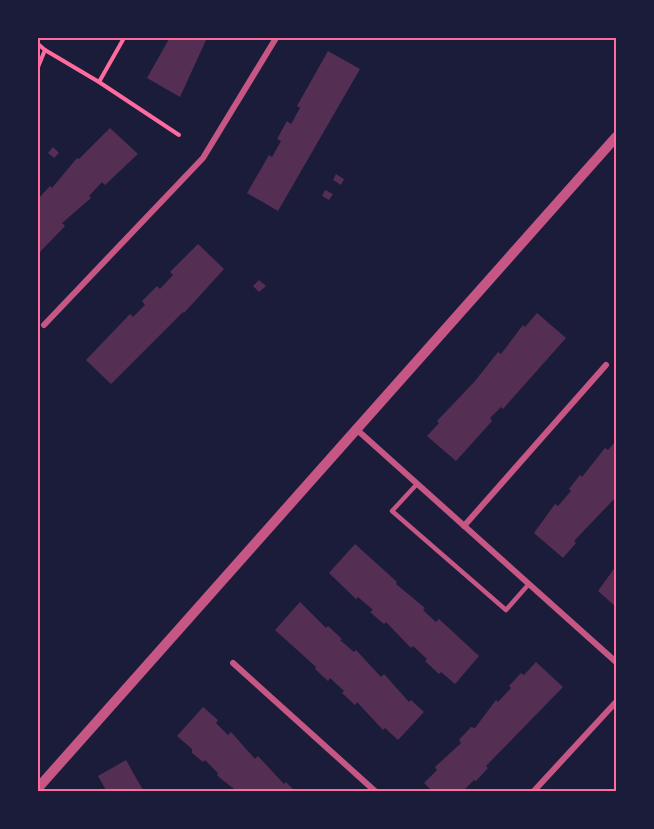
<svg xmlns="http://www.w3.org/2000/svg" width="654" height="829" font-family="'Exo 2',sans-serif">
  <rect width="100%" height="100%" fill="#1b1b3a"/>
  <!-- building -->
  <g fill="#542f53">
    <polygon points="166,38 207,38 180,97 147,78 169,39"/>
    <polygon points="328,51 360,69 278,211 247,193 269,155 272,157 281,141 277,139 287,121 291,124 300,108 297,106"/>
    <polygon points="110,128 138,154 105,185 102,182 89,196 91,198 62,223 65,226 38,254 38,199 50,186 52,188 77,158 79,159"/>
    <polygon points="53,147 59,153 54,158 48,153"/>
    <polygon points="336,174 344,179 341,185 333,180"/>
    <polygon points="325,190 333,194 329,200 322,196"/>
    <polygon points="198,244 224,269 184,313 183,312 111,384 86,360 130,314 133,317 145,305 142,301 157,286 160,289 173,275 170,272"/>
    <polygon points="259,280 266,286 259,292 253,286"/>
    <polygon points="537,313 566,338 503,409 501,407 490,418 492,421 456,461 427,436 439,423 437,421 475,381 498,352 501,354 523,325 525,327"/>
    <polygon points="616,441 616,497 574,541 576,543 563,558 534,533 555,504 558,506 571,491 569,489 580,475 582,477 605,448 608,450"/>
    <polygon points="355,544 397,582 396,584 425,608 423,610 436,622 439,619 479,656 455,684 441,672 439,674 425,661 427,659 413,646 411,648 386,622 384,624 370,612 373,610 358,597 356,599 329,573"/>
    <polygon points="616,566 616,607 598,591"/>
    <polygon points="300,602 326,628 328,626 342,639 340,640 354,652 356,650 381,677 384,674 409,702 411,700 424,712 398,740 385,728 383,730 357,702 355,705 342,693 344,691 330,678 328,681 315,669 316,667 275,630"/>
    <polygon points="536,662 563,687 486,766 488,768 476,781 474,780 462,792 433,792 424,783 437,770 435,767 461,743 459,740 471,727 475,728 496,700 498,702 511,688 509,686 521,673 524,675"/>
    <polygon points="203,707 218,720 216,723 228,735 231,732 255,759 258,756 284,784 286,782 296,792 238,792 220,778 217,775 218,773 205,760 203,762 192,753 192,749 177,736"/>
    <polygon points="126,760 144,792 107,792 98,776"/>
  </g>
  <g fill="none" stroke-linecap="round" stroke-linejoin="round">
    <!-- path -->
    <g stroke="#ff6b9d" stroke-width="4">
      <polyline points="38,44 45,50 38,67"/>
      <polyline points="45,50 99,82 179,135"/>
      <polyline points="99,82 124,38"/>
    </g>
    <!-- service -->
    <polyline stroke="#c65784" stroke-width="4.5" points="417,484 392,511 506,610 528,585"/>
    <!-- minor -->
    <g stroke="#c65784" stroke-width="6">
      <polyline points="44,325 203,158 276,38"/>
      <polyline points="355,428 616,662"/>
      <polyline points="464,526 606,365"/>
      <polyline points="233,663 376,792"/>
      <polyline points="533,792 616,702"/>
    </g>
    <!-- tertiary -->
    <polyline stroke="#c65784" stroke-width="10" points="38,788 616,137"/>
  </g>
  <!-- border -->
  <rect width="654" height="829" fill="none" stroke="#1b1b3a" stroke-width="78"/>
  <rect x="39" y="39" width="576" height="751" fill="none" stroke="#ff6b9d" stroke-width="2"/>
</svg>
